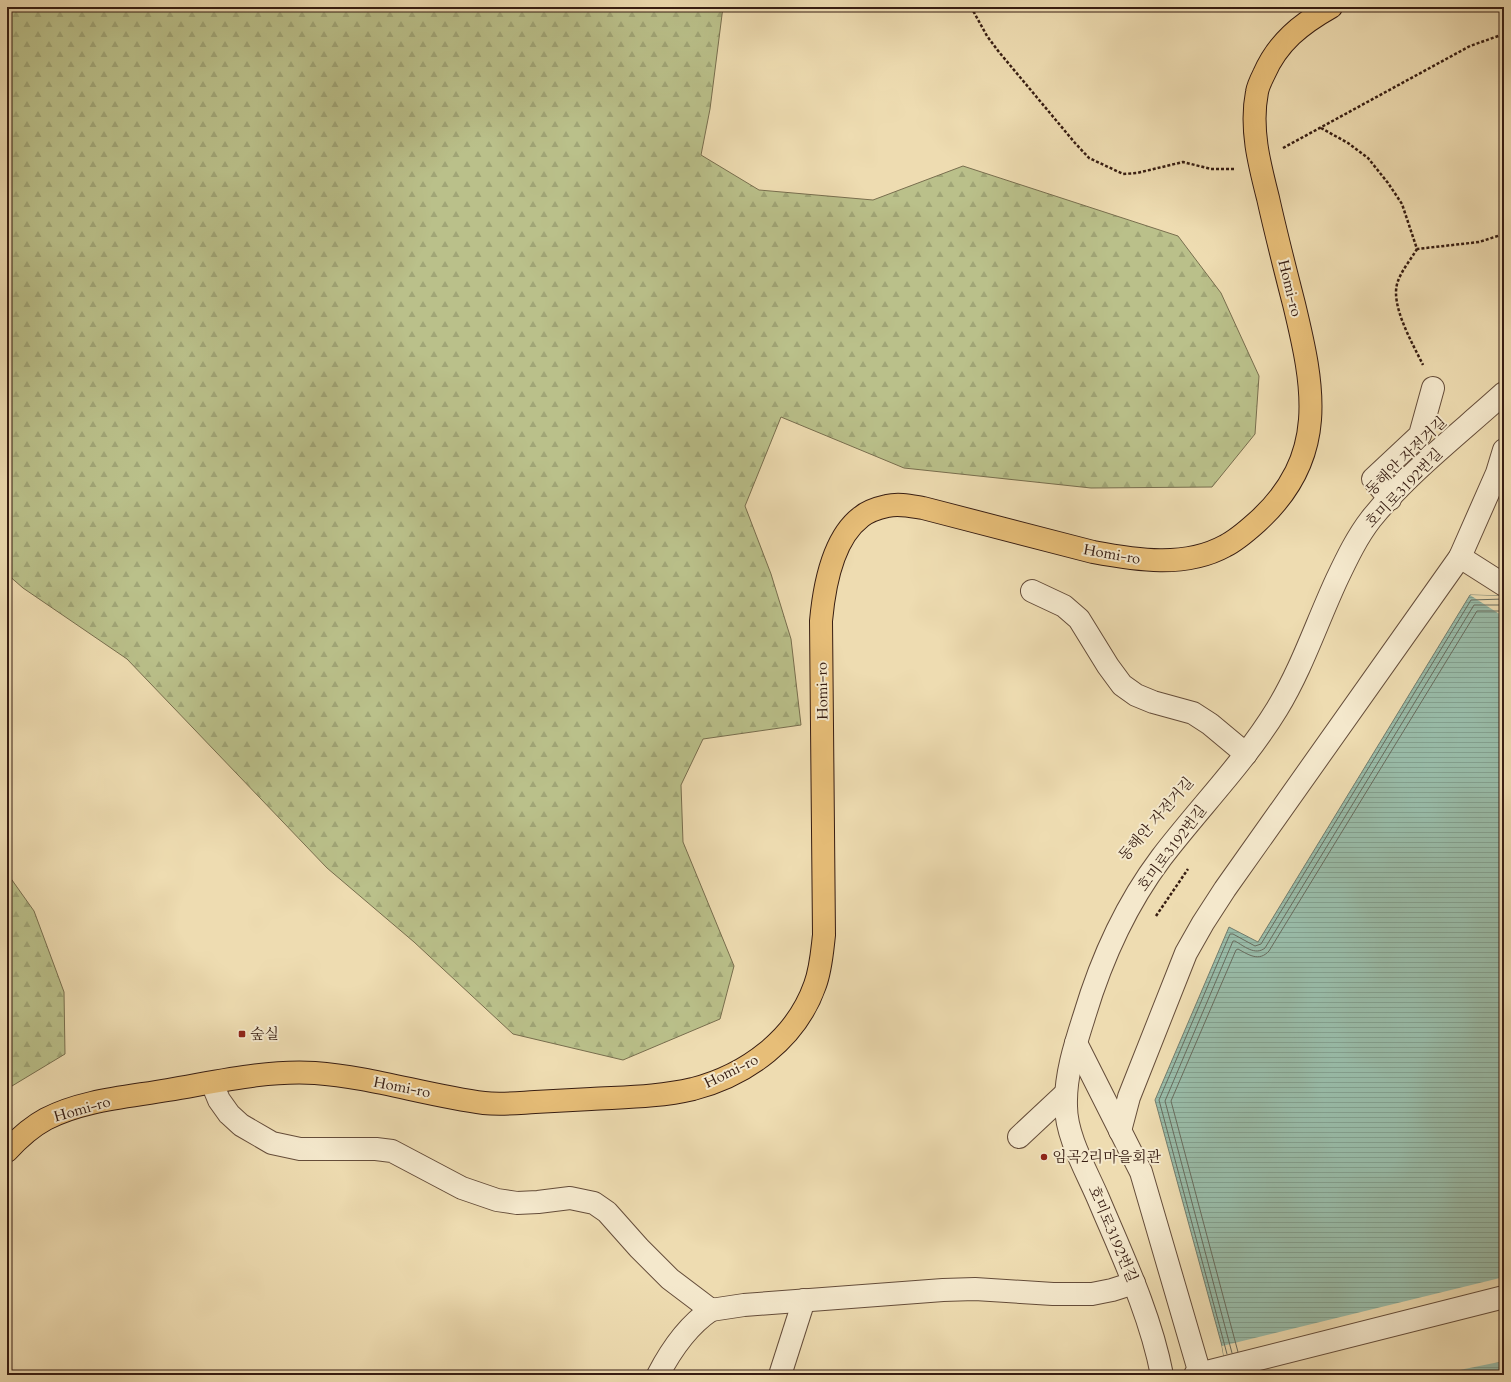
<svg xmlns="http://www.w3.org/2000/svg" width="1511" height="1382" font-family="Cardo,'Noto Serif KR',serif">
  <defs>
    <pattern id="forest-firs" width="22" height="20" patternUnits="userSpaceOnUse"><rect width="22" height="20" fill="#bac08a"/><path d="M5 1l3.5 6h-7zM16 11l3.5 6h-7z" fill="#a0a576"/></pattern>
    <pattern id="water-rules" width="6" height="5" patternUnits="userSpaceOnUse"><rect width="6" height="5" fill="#99bca9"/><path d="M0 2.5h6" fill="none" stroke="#84a190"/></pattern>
  </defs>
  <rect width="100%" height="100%" fill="#eedcb1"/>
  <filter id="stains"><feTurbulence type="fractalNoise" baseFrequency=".005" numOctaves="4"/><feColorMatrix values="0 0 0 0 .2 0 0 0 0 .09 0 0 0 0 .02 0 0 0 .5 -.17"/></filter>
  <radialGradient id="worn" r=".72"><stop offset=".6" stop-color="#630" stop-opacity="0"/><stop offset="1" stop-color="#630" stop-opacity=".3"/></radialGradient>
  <!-- forest -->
  <g fill="url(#forest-firs)" stroke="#786e4e">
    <polygon points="7,7 723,7 710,109 701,155 759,190 873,200 963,166 1178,236 1221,293 1259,376 1255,434 1212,487 1091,488 904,468 781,417 745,506 771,574 791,639 801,725 703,739 681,785 683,842 734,966 720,1019 623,1060 513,1034 414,942 327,868 127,659 23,588 7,574"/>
    <polygon points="7,873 34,911 64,992 65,1054 7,1089"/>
  </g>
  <!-- water -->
  <polygon fill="url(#water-rules)" stroke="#727c6d" points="1470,595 1504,596 1504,1375 1227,1375 1222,1346 1155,1100 1229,927 1258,942"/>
  <!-- pier -->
  <g fill="#eedcb1">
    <polygon points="1470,595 1504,596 1504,617"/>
    <polygon points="1504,1277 1504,1361 1435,1375 1227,1375 1222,1346"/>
  </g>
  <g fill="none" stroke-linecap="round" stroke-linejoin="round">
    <!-- shore -->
    <g stroke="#686c5e" stroke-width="1">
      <path d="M1238 1352 1171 1101 1236 950 1238 949C1249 955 1259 962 1269 951L1477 611H1504"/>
      <path d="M1232 1353 1165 1101 1233 941H1235C1244 946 1255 956 1265 948L1474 605H1504"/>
      <polyline points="1227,1354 1159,1100 1230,934 1233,934 1255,946 1261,944 1471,600 1504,599"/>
    </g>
    <!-- minor casing -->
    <g stroke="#654d3a" stroke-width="24">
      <g id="minor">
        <polyline points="1390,499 1373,479 1420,435 1433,388"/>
        <polyline points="1460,557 1504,585"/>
        <polyline points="1032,591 1064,606 1079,619 1108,666 1122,685 1136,695 1153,702 1193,713 1210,724 1246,754"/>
        <polyline points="1076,1043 1141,1172 1200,1374"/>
        <polyline points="212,1083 219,1100 229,1114 241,1125 272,1143 300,1149 376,1149 392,1151 462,1188 497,1200 517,1203 538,1202 570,1198 594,1203 607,1212 639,1248 670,1279 711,1310 744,1305 943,1290 975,1289 1053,1294 1092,1294 1112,1290 1134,1283"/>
        <polyline points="1120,1131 1129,1097 1186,953 1203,923 1225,889 1460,557 1497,473 1504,450"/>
        <polyline points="1019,1137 1066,1093"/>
        <path d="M658 1375C671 1350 687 1326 711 1310"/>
        <polyline points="780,1375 804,1300"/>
        <path d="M1162 1375C1150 1313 1122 1255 1098 1198 1086 1170 1066 1136 1066 1106 1065 1076 1075 1045 1084 1017 1101 960 1125 906 1161 858 1199 808 1244 763 1277 709 1302 668 1317 622 1337 579 1347 558 1357 537 1371 519 1408 473 1460 433 1504 393"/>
        <polyline points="1195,1375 1504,1297"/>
      </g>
    </g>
    <!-- major casing -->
    <g stroke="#371d12" stroke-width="24">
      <path id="major" d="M7 1151C18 1139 31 1127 46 1119 83 1100 128 1097 168 1090 216 1082 265 1070 315 1073 372 1077 428 1096 484 1103 501 1105 518 1103 535 1102 554 1101 572 1100 591 1099 625 1097 659 1097 693 1089 747 1075 796 1039 815 985 821 969 822 952 824 935L821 621C824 588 832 539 861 517 868 511 878 508 887 506 899 503 911 506 923 508L1093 552C1136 560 1185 568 1225 546 1237 540 1247 531 1257 522 1329 457 1314 387 1294 304 1285 269 1276 234 1268 198 1259 163 1250 128 1257 92 1258 86 1261 80 1264 74 1278 42 1301 24 1331 7"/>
    </g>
    <!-- path -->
    <g stroke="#371d12" stroke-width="2.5" stroke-dasharray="3 2" stroke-linecap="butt">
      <polyline points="971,7 987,36 999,52 1075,143 1089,158 1123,174 1137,173 1183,162 1211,169 1234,169"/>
      <polyline points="1321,128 1348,143 1368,158 1388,183 1402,204 1417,249 1479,242 1504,234"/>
      <polyline points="1283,148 1470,46 1504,34"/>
      <path d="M1417 249C1411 259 1402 270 1398 281 1389 304 1413 344 1423 365"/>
      <polyline points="1156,916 1188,869"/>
    </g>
    <!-- minor -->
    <use href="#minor" stroke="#f4e8cc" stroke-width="22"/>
    <!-- major -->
    <use href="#major" stroke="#e7be78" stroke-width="22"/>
  </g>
  <!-- markers -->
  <g fill="#8f2418" stroke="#f4e8cc" stroke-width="1.5">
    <rect x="238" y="1030" width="8" height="8" rx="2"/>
    <circle cx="1044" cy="1157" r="4"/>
  </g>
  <g text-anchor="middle" stroke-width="4" stroke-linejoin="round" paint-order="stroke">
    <!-- street labels -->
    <g font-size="15" fill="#371d12" stroke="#f4e8cc">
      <text transform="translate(1290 288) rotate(76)" y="5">Homi-ro</text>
      <text transform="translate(1406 456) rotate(-44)" y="5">동해안 자전거길</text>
      <text transform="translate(1404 488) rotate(-46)" y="5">호미로3192번길</text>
      <text transform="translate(1112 554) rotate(10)" y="5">Homi-ro</text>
      <text transform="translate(822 691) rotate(-91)" y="5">Homi-ro</text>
      <text transform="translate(1156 819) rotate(-49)" y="5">동해안 자전거길</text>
      <text transform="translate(1172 848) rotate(-53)" y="5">호미로3192번길</text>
      <text transform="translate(731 1071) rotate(-26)" y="5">Homi-ro</text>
      <text transform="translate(402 1087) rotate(11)" y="5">Homi-ro</text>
      <text transform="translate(82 1109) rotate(-16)" y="5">Homi-ro</text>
      <text transform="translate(1113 1234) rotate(67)" y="5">호미로3192번길</text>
    </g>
    <!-- poi labels -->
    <g font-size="15" fill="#371d12" stroke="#f4e8cc" text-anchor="start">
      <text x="250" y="1039">숲실</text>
      <text x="1052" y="1162">임곡2리마을회관</text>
    </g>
  </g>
  <!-- margin -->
  <rect width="1511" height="1382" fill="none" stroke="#eedcb1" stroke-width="24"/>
  <rect x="8" y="8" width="1495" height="1366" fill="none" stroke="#371d12" stroke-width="2"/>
  <rect x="12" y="12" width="1487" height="1358" fill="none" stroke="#371d12"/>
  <rect width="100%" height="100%" filter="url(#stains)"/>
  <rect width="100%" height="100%" fill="url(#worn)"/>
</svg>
